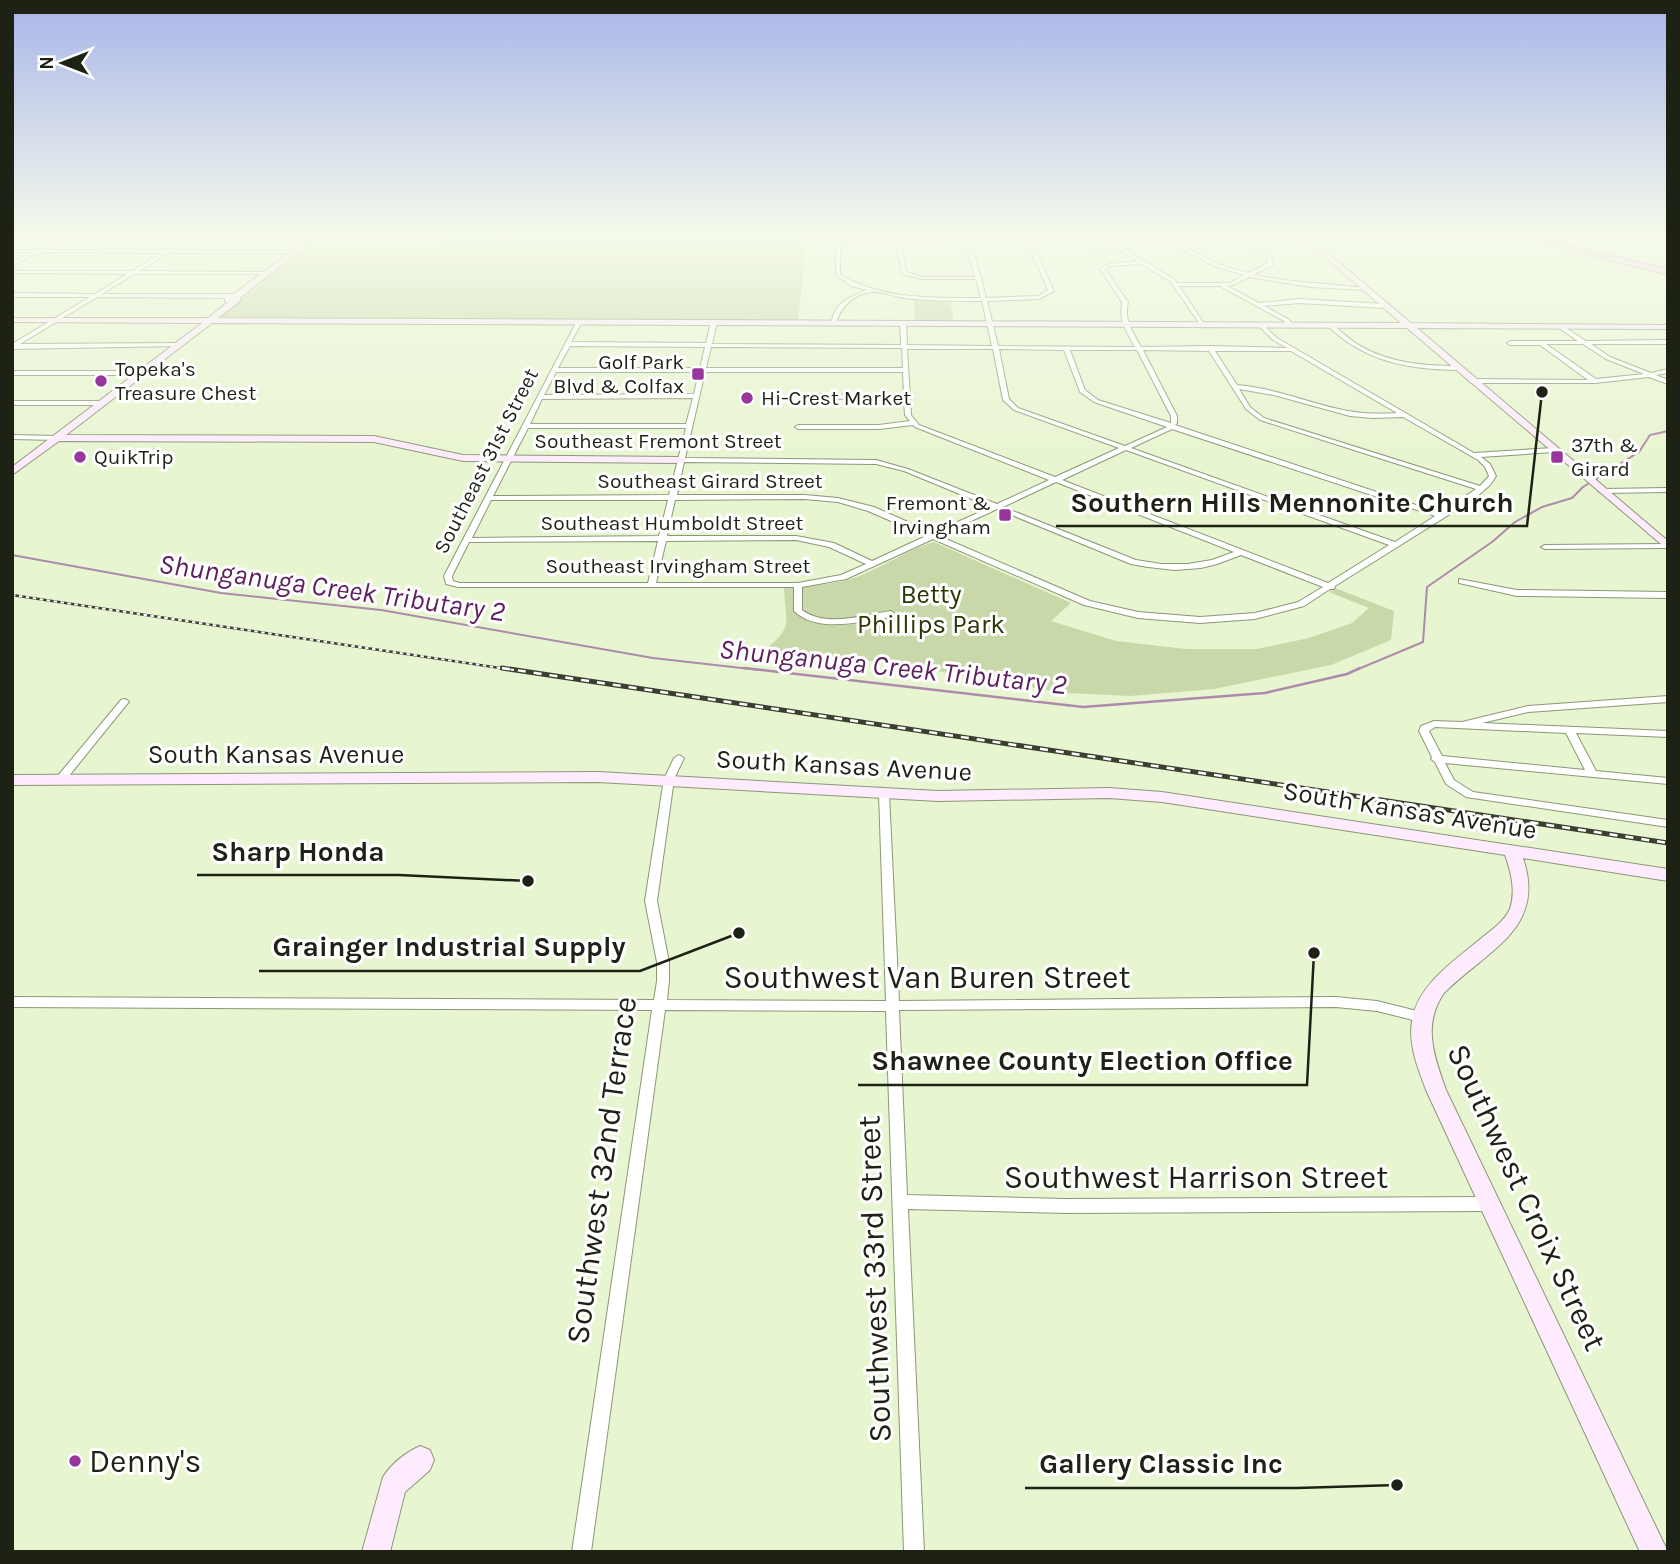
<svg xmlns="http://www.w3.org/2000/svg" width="1680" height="1564" font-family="Karla,sans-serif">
  <rect width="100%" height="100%" fill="#e8f5d1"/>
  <!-- green -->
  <g fill="#c9d8a9">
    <polygon points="444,238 807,238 798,320 219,317 309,245 454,244 440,242"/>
    <polygon points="914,298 950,299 954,322 915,321"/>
    <path d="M934 542 1071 603 1051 621 1116 641 1186 649H1257L1309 638 1352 623 1369 608 1329 592 1335 588 1394 611 1391 640 1331 665 1214 689 1130 696 1065 693 891 663 764 650C795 627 785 622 784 587 810 586 840 585 864 574 888 564 909 549 934 542Z"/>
  </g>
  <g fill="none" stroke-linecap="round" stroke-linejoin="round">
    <!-- stream-far1 -->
    <g stroke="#ae8aab" stroke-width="2">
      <polyline points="12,555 221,593 381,610 653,658 759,670"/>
      <polyline points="1356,670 1423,642 1427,587 1492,542 1515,522 1542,507 1572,498 1583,487 1639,452 1650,435 1668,431"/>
    </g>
    <!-- stream -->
    <polyline stroke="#ae8aab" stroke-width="2.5" points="744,668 1083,707 1265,693 1347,674 1360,668"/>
    <!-- street casing -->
    <g stroke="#8c9776" stroke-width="2">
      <g id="street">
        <polygon points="61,238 66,238 45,250 166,250 186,238 191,238 172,250 295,251 297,252 295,253 168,253 139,271 268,272 270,273 268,274 134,274 102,294 237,294 240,296 237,298 97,297 20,344 179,343 182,345 181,346 12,349 12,344 90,297 12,297 12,293 95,294 127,274 12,273 12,271 132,271 162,253 40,252 12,266 12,263 33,252 12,252 12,250 38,250"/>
        <path d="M836 238H840V242H896V238H900L901 242H946L971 247 981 278 986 298 1038 296 1048 290 1025 238H1029L1054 291 1039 299 987 301 998 346 1135 347C1126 330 1119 322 1122 302L1100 269 1110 264 1137 261 1115 248 1093 249 1095 247 1111 245 1100 238H1105L1117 245 1167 241 1162 238H1167L1173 241 1231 238 1229 239 1177 243 1217 264 1248 273 1268 263 1267 259 1236 238H1241L1271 258 1273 265 1253 275 1292 281 1367 288 1364 290 1348 289 1311 287 1249 277 1233 285 1227 286 1259 303 1299 299 1384 304 1387 306 1384 308 1299 303 1264 306 1288 319 1295 326 1292 328 1284 321 1220 286H1179L1205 325 1202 327 1170 281 1141 264 1111 266 1105 269 1128 302C1124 322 1132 330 1141 347L1210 346 1287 348 1273 340 1259 326 1262 324 1277 338 1474 453 1553 448 1556 450 1553 452 1481 457 1490 464 1496 476 1490 485 1474 499 1335 586 1334 589H1330L1304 606 1255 619 1200 623 1138 618 1084 605 933 539 846 579 802 587V610C826 628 864 615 891 611L895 614 891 617C862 621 818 634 794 611V587H458L446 584 444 576 577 321 582 322 571 342 706 343 711 322 714 320 717 322 712 344 901 345 900 323 903 321 906 323 907 345 992 346 982 301C956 301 930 301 904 298 894 296 881 291 871 292 853 294 841 307 836 323H832C833 303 850 297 867 290L851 286 836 275ZM840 244H897L902 274 922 279H976L981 298C935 298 881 300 840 274ZM901 244H946L967 249 975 277H922L906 272ZM1171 244 1214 266 1244 275 1230 283H1177L1174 279 1121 247ZM570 346 705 347 700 368H558ZM711 347 902 348 903 368H706ZM907 349H993L1003 400 1014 410 1119 448 1055 477 919 425 911 415ZM999 349 1064 350 1080 392 1094 402 1167 427 1125 446 1018 408 1009 399ZM1070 350H1137L1171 416V423L1098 400 1085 390ZM1143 350 1209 351 1246 409 1260 420 1476 489 1440 513 1175 425 1177 423V416ZM1215 351H1291L1397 413C1381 414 1365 414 1348 411 1311 404 1275 388 1237 385ZM556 372H699L694 394 544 395ZM705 372H903L904 396 799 394 796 396 799 398 904 400 905 415 910 421 879 425H798L795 427 798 429H879L913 425 915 427 1049 480 997 504 908 469 876 460 685 458ZM1239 389 1274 395 1350 416 1373 418 1403 417 1478 460 1485 467 1489 476 1480 486 1264 418 1250 407ZM693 398 686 424H530L542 399ZM528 428H686L669 495 493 496ZM1172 429 1435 516 1395 542 1131 448ZM1126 450 1389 545 1328 583 1062 480ZM684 462 876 464 904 471 991 507 933 533 874 507 838 498 805 495H677ZM1056 482 1234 552 1212 560 1188 564H1161L1136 560 1003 507ZM805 499 838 502 868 511 926 536 872 561 834 543 796 536H667L675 500ZM491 500H668L659 536 472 538ZM997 509 1131 564 1148 567 1175 570 1201 568 1217 564 1241 555 1323 587 1298 602 1255 613 1200 617 1138 612 1090 601 939 536ZM796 540 829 547 866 564 841 575 798 583H656L666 541ZM658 541 648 583H459L453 581 452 576 469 542Z"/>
        <path d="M1331 324C1342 331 1350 341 1362 347 1391 363 1424 366 1457 366L1460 368 1457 370C1408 369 1366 362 1329 327Z"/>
        <path d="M1561 325 1586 341 1668 340V344H1591L1610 357 1651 373 1668 369V373L1656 375 1668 380V384L1649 377 1595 383H1472L1469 381 1472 379 1588 380 1540 345H1510L1507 343 1510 341H1578L1559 328 1558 327ZM1546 344H1583L1606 359 1644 374 1596 379Z"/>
        <polygon points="12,371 139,371 142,373 139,375 12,375"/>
        <polygon points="12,401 101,401 104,403 101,405 12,405"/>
        <polygon points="12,435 56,436 59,438 56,440 12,439"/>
        <polygon points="1668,488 1668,492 1602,493 1598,491 1602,489"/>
        <polygon points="1667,544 1667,548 1545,549 1541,547 1545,545"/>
        <polygon points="1459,579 1517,590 1668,592 1668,598 1517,596 1459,583"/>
        <path d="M1668 696V702L1528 712 1482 723 1668 731V737L1576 733 1596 771 1668 778V784L1445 763 1454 780 1473 792 1668 820V827L1466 797 1446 784 1435 762 1431 759 1432 757 1419 731 1421 726 1434 721 1462 722 1528 706ZM1435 727 1566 733 1585 770 1442 756 1429 731Z"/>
        <polygon points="124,699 127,700 129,702 127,704 64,782 56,782 55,780 56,778 121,700"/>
        <polygon points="679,755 684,758 674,779 657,901 669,962 669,981 667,1000 886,1001 879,794 884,791 889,794 899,1001 1336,997 1377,1001 1421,1012 1426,1013 1428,1017 1426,1021 1421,1022 1377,1011 1336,1007 899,1010 907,1195 1067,1199 1491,1197 1496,1199 1499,1204 1496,1209 1491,1211 1067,1213 908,1209 924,1552 904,1552 886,1011 665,1010 591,1552 572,1552 652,1010 12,1007 12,997 654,1000 657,981 657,962 645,901 664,779 674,758"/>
      </g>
    </g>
    <!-- secondary casing -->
    <g stroke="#8c9776" stroke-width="2">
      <g id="secondary">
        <polygon points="309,238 316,238 241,297 239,302 218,318 1401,323 1303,238 1310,238 1411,323 1668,325 1668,329 1417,328 1668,541 1668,550 1407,328 212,323 66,435 374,436 463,455 681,457 686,460 681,463 463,461 374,442 59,441 12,475 12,467 202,323 12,322 12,318 208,318 228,302 225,302 225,298 234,294"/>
        <path d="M598 772 938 791 1109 788 1162 792 1668 869V881L1523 858C1547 929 1487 950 1444 993 1422 1025 1434 1056 1446 1090L1668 1552H1640L1426 1090C1418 1068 1408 1045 1412 1021 1417 984 1457 959 1484 936 1493 929 1505 920 1510 909 1516 891 1511 872 1505 855L1162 802 1109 798 938 801 598 782 12 785V775Z"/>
        <path d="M420 1446 430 1450 434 1460 430 1470 405 1492 390 1552H362L383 1477C392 1463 405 1453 420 1446Z"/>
      </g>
    </g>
    <!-- highway casing -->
    <g stroke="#ad87a9" stroke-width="2">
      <polygon id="highway" points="1522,238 1536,238 1668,269 1668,275"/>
    </g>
    <!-- street -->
    <use href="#street" fill="#fff" fill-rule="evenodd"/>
    <!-- secondary -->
    <use href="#secondary" fill="#feebfd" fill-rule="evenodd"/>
    <!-- highway -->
    <use href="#highway" fill="#fabdf9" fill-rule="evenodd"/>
    <!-- rail-far1 casing -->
    <g stroke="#3a3f2f" stroke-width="2.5">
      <polyline id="rail-far1" points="12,595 514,670"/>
    </g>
    <!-- rail casing -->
    <g stroke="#3a3f2f" stroke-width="5">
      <polyline id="rail" points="502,668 1668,843"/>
    </g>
    <!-- rail-far1 -->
    <use href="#rail-far1" stroke="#fff" stroke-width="2" stroke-dasharray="3.5" stroke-linecap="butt"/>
    <!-- rail -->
    <use href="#rail" stroke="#fff" stroke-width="2.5" stroke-dasharray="8" stroke-linecap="butt"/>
  </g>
  <!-- sky -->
  <linearGradient id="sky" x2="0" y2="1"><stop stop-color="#a9b5e9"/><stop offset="0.52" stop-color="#f5faea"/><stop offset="1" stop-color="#f5faea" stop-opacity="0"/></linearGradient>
  <rect width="1680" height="457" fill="url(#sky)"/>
  <!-- markers -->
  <g fill="#99369c" stroke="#fff" stroke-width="2.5">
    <rect x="691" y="367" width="14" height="14" rx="3.5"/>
    <circle cx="101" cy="381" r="7"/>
    <circle cx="747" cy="398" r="7"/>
    <circle cx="80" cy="457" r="7"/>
    <rect x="1550" y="450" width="14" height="14" rx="3.5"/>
    <rect x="998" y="508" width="14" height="14" rx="3.5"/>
    <circle cx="75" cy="1461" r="7"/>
  </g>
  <g text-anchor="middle" stroke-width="6" stroke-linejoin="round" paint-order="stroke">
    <!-- far-poi labels -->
    <g font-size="21" fill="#1e2215" stroke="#fff" text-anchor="start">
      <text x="684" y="369" text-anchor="end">Golf Park<tspan x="684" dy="24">Blvd &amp; Colfax</tspan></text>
      <text x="115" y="376">Topeka's<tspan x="115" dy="24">Treasure Chest</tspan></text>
      <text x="761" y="405">Hi-Crest Market</text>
      <text x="1571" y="452">37th &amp;<tspan x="1571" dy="24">Girard</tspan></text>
      <text x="94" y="464">QuikTrip</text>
      <text x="991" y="510" text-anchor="end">Fremont &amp;<tspan x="991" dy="24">Irvingham</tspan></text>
    </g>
    <!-- far-street labels -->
    <g font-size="21" fill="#1e2215" stroke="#fff">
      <text x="658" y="448">Southeast Fremont Street</text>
      <text transform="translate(486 461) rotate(-63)" y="7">Southeast 31st Street</text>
      <text x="710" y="488">Southeast Girard Street</text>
      <text x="672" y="530">Southeast Humboldt Street</text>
      <text x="678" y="573">Southeast Irvingham Street</text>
    </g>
    <!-- park labels -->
    <g font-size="26" fill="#2b3704" stroke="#fff">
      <text x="931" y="603">Betty<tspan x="931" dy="30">Phillips Park</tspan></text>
    </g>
    <!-- street labels -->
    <g font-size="26" fill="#1e2215" stroke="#fff">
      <text x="276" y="763">South Kansas Avenue</text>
      <text transform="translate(844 765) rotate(3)" y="9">South Kansas Avenue</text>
      <text transform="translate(1410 810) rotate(9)" y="9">South Kansas Avenue</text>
    </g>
    <!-- water labels -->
    <g font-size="28" font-style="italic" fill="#5e2160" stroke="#fff">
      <text transform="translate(332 587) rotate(8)" y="10">Shunganuga Creek Tributary 2</text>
      <text transform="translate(893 666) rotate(6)" y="10">Shunganuga Creek Tributary 2</text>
    </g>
    <!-- near-street labels -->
    <g font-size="32" fill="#1e2215" stroke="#fff">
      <text x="927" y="988">Southwest Van Buren Street</text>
      <text transform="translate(601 1170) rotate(-82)" y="11">Southwest 32nd Terrace</text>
      <text x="1196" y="1188">Southwest Harrison Street</text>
      <text transform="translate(1527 1197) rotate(65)" y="11">Southwest Croix Street</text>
      <text transform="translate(874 1279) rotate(-92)" y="11">Southwest 33rd Street</text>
    </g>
    <!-- near-poi labels -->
    <g font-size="32" fill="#1e2215" stroke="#fff" text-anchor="start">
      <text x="89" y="1472">Denny's</text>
    </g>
  </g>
  <!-- callouts -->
  <path fill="none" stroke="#1e2215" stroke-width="2.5" d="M1542 392L1527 526H1056M528 881L399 875H197M739 933L640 971H259M1314 953L1307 1085H858M1397 1485L1297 1488H1025"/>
  <g fill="#1e2215" stroke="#fff" stroke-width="2.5">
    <circle cx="1542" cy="392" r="7"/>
    <circle cx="528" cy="881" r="7"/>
    <circle cx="739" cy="933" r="7"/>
    <circle cx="1314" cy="953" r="7"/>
    <circle cx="1397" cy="1485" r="7"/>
  </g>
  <g font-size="28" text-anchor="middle" font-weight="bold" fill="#1e2215" stroke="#fff" stroke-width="6" stroke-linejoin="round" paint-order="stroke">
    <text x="1292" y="512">Southern Hills Mennonite Church</text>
    <text x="298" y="861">Sharp Honda</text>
    <text x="449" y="956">Grainger Industrial Supply</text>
    <text x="1082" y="1070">Shawnee County Election Office</text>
    <text x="1161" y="1473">Gallery Classic Inc</text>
  </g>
  <!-- border -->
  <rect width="1680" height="1564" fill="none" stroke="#1e2215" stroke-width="28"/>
  <!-- north arrow -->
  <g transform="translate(63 63) rotate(270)" stroke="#ffffff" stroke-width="5" paint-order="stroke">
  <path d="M0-5L12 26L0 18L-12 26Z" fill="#1e2215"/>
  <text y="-10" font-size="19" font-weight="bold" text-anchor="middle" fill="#1e2215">N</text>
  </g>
</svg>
